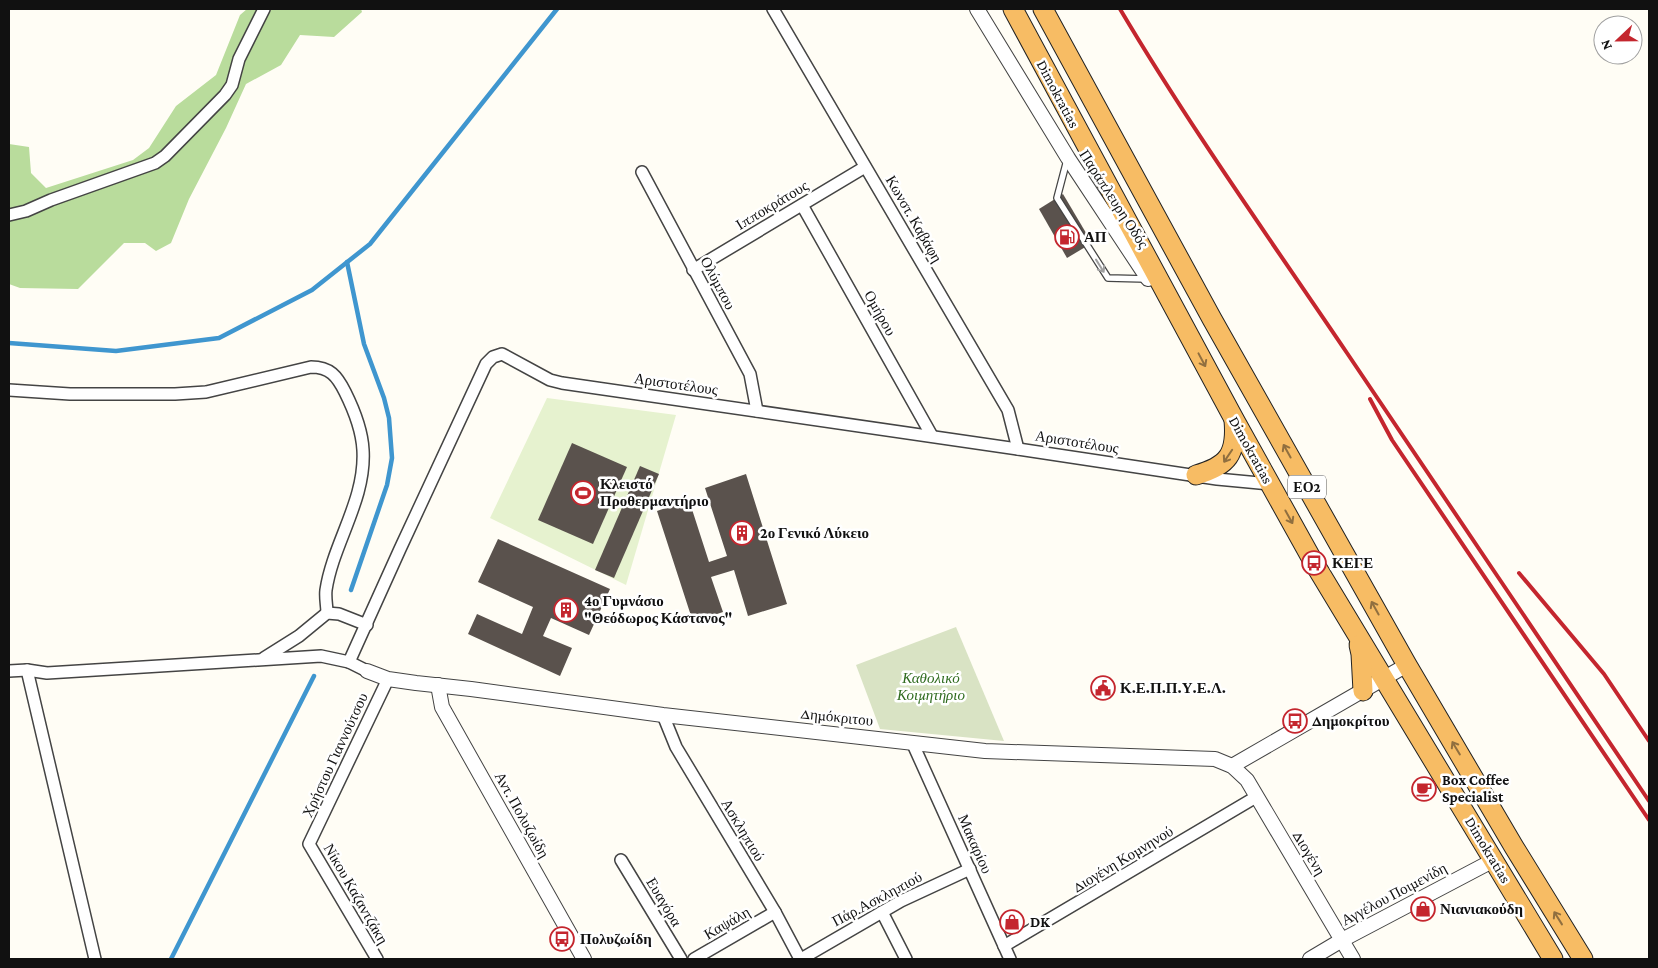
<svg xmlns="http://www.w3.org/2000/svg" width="1658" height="968" font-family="'Crimson Pro',serif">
  <rect width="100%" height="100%" fill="#fffdf5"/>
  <!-- forest -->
  <polygon fill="#b9dc9c" points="247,9 361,9 362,12 334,37 300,35 281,65 246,84 226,128 189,199 171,243 156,251 145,243 124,243 78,289 20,288 9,284 9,144 29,147 31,173 46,188 133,160 149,148 176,106 216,75 240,15"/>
  <!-- cemetery -->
  <polygon fill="#d9e3c4" points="956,627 1004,741 880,729 856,665"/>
  <!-- pitch -->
  <polygon fill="#e6f2cf" points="547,398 676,415 626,585 490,518"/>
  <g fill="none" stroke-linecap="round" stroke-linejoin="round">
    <!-- stream -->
    <g stroke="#3f96cf" stroke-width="4.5">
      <polyline points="347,262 364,344 384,398 389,418 392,458 387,485 351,590"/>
      <polyline points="9,343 116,351 219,338 312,290 370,244 557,9"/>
      <polyline points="171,959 314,676"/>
    </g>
  </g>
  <!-- building -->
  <g fill="#5a524d">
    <polygon points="1063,194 1092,243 1067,258 1039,209"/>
    <polygon points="572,443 627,467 593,544 538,520"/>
    <polygon points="640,466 659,474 614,578 595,570"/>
    <polygon points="746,474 787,604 748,616 734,570 711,577 723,612 693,622 657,511 689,500 709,562 727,556 705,488"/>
    <polygon points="498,539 610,589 589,635 551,618 543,636 572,648 560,676 468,634 477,614 522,634 533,607 478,582"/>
  </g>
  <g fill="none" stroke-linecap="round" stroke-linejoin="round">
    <!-- service casing -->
    <g stroke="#444" stroke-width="8">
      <polyline id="service" points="1067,160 1057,198 1108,278 1147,279"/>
    </g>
    <!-- minor casing -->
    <g stroke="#444" stroke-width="14">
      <g id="minor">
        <polyline points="773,9 1008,410 1018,449"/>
        <polyline points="642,172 750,374 757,411"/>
        <polyline points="802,205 932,436"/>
        <polyline points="9,215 26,211 51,200 155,163 165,156 225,95 232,85 239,59 264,9"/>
        <polyline points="693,270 865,167"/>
        <path d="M9 390 70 394H175L206 392 311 367C330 367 337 376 345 392 354 410 362 430 363 450 366 500 333 543 326 590 325 598 327 606 327 613"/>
        <polyline points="264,658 299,636 327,613 339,614 367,625"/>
        <polyline points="349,662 400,549 486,364 493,357 502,354 550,380 562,383 1018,449 1217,479 1270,484"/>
        <polyline points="27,670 95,959"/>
        <polyline points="9,671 27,670 47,673 321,656 349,662 367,671"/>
        <polyline points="663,715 676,747 775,912 800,959"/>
        <polyline points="912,742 1010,959"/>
        <polyline points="621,860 681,959"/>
        <polyline points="882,912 906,959"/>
        <polyline points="1004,946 1256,797"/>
        <polyline points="377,959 309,844 388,679"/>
        <polyline points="694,959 775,912"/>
        <polyline points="801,959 901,901 970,869"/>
      </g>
    </g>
    <!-- tertiary casing -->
    <g stroke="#444" stroke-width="16">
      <g id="tertiary">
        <polyline points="977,9 1068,158 1148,279"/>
        <polyline points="367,671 388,679 416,683 471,689 663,715 985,751 1215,759 1232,766 1247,780 1353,959"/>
        <polyline points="438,685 442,707 584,959"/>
        <polyline points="1232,766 1407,665"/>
        <polyline points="1310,959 1342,940 1494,860"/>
      </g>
    </g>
    <!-- trunk casing -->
    <g stroke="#222" stroke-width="21">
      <g id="trunk">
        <polyline points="1013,9 1234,419 1314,563 1553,959"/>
        <polyline points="1043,9 1212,319 1407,665 1514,847 1583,959"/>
        <path d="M1196 475C1228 466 1237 454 1234 420"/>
        <polyline points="1359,645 1361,654 1363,691"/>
      </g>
    </g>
    <!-- service -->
    <use href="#service" stroke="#fff" stroke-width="5.5"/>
    <!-- minor -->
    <use href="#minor" stroke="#fff" stroke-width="11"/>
    <!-- tertiary -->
    <use href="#tertiary" stroke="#fff" stroke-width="14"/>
    <!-- trunk -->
    <use href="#trunk" stroke="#f7bc64" stroke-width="19"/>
    <!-- rail -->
    <g stroke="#c4262e" stroke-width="4">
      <path d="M1120 9C1190 127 1270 239 1347 353 1448 502 1548 652 1649 801"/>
      <polyline points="1370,399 1392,440 1649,820"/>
      <polyline points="1519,573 1604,674 1649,741"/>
    </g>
  </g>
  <!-- one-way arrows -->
  <defs><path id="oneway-shaft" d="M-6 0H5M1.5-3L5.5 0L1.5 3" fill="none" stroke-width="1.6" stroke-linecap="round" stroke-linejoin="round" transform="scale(1.25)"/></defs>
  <use stroke="#a0a0a0" href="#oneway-shaft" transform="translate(1100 266) rotate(58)"/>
  <g stroke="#906f3f">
    <use href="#oneway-shaft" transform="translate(1202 360) rotate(62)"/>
    <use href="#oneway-shaft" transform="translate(1287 451) rotate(-119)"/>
    <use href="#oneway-shaft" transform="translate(1228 456) rotate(124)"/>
    <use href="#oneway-shaft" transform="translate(1289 517) rotate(61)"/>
    <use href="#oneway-shaft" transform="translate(1375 608) rotate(-119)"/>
    <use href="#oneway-shaft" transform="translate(1456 748) rotate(-121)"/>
    <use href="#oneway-shaft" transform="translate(1558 918) rotate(-122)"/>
  </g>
  <!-- icons -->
  <defs>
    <g id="fuel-ring" transform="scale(1.25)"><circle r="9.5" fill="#fff" stroke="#c4262e" stroke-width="1.5"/><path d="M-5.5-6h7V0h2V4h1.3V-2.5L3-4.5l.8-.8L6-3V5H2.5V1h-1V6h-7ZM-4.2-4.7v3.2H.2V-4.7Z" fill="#c4262e"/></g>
    <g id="stadium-ring" transform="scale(1.25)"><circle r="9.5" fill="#fff" stroke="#c4262e" stroke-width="1.5"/><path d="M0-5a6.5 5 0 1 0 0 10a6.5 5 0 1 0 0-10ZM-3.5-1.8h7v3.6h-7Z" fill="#c4262e"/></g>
    <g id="building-ring" transform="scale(1.25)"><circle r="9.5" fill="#fff" stroke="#c4262e" stroke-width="1.5"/><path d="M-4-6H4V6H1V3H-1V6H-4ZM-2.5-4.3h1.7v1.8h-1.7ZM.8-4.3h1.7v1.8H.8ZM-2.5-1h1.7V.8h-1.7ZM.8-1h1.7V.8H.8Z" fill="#c4262e"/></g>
    <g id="bus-ring" transform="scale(1.25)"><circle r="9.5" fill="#fff" stroke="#c4262e" stroke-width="1.5"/><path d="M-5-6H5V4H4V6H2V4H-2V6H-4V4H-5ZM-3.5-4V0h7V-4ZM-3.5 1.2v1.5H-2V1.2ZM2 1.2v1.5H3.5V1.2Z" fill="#c4262e"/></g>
    <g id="civic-ring" transform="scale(1.25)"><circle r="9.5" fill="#fff" stroke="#c4262e" stroke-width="1.5"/><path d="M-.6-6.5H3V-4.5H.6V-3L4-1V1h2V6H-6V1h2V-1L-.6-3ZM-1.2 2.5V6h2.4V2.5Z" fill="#c4262e"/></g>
    <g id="cafe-ring" transform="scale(1.25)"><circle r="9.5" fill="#fff" stroke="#c4262e" stroke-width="1.5"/><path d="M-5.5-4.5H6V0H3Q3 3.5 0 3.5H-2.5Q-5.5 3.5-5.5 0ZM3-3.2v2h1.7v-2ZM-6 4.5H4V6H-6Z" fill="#c4262e"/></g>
    <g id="shop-ring" transform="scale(1.25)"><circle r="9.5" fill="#fff" stroke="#c4262e" stroke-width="1.5"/><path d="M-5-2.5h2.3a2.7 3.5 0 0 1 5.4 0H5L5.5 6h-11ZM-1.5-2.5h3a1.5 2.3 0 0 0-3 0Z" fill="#c4262e"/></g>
  </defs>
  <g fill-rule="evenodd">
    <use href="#fuel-ring" x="1067" y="237"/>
    <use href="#stadium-ring" x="583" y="493"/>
    <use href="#building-ring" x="742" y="533"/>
    <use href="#bus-ring" x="1314" y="563"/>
    <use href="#building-ring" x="566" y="610"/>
    <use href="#civic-ring" x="1103" y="688"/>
    <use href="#bus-ring" x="1295" y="721"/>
    <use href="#cafe-ring" x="1424" y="789"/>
    <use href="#shop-ring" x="1423" y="909"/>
    <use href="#shop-ring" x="1012" y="922"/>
    <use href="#bus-ring" x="562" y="939"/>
  </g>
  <g text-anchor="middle" stroke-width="5" stroke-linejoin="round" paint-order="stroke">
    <!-- shield labels -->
    <rect fill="#fff" stroke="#585858" stroke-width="1" x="1288" y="475.5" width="38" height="23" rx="4"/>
    <g font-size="14" font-weight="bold" fill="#111">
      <text x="1307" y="492">ΕΟ2</text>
    </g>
    <!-- street labels -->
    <g font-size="15" fill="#111" stroke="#fff">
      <text transform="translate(1058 94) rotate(62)" y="5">Dimokratias</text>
      <text transform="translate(1114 199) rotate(57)" y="5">Παράπλευρη Οδός</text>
      <text transform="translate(772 205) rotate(-31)" y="5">Ιπποκράτους</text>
      <text transform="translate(914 219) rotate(60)" y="5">Κωνστ. Καβάφη</text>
      <text transform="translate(718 283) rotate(62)" y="5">Ολύμπου</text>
      <text transform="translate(880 313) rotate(61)" y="5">Ομήρου</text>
      <text transform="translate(676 384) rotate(8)" y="5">Αριστοτέλους</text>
      <text transform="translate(1077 442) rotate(9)" y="5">Αριστοτέλους</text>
      <text transform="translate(1251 450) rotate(61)" y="5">Dimokratias</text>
      <text transform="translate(837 717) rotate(6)" y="5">Δημόκριτου</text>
      <text transform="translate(335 755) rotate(-65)" y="5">Χρήστου Γιαννούτσου</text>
      <text transform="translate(522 815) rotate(61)" y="5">Αντ. Πολυζωίδη</text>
      <text transform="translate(743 830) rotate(59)" y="5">Ασκληπιού</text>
      <text transform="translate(975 844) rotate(66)" y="5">Μακαρίου</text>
      <text transform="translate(1488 850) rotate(59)" y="5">Dimokratias</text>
      <text transform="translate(1309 853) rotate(59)" y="5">Διογένη</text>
      <text transform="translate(1123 859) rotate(-31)" y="5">Διογένη Κομνηνού</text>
      <text transform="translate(356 894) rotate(60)" y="5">Νίκου Καζαντζάκη</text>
      <text transform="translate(1394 894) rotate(-28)" y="5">Αγγέλου Ποιμενίδη</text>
      <text transform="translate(877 899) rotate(-28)" y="5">Πάρ.Ασκληπιού</text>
      <text transform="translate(664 902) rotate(59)" y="5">Ευαγόρα</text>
      <text transform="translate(727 923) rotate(-30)" y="5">Καψάλη</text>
    </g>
    <!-- poi labels -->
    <g font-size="15" font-weight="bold" fill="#111" stroke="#fff" text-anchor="start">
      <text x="1084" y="242">ΑΠ</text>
      <text x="600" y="489">Κλειστό<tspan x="600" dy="17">Προθερμαντήριο</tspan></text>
      <text x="760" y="538">2ο Γενικό Λύκειο</text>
      <text x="1332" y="568">ΚΕΓΕ</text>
      <text x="584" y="606">4ο Γυμνάσιο<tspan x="584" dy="17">"Θεόδωρος Κάστανος"</tspan></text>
      <text x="1120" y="693">Κ.Ε.Π.Π.Υ.Ε.Λ.</text>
      <text x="1312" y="726">Δημοκρίτου</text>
      <text x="1442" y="785">Box Coffee<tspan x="1442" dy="17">Specialist</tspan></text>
      <text x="1440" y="914">Νιανιακούδη</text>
      <text x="1030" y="927">DK</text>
      <text x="580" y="944">Πολυζωίδη</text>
    </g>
    <!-- park labels -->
    <g font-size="15" font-style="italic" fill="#2f6b1f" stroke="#fff">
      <text x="931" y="683">Καθολικό<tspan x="931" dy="17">Κοιμητήριο</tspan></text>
    </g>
  </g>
  <!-- border -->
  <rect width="1658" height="968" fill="none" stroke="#111111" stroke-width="20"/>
  <!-- north arrow -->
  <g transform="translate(1618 40) rotate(248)"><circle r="24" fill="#ffffff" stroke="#a0a0a0"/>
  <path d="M0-4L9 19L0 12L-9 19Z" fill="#c4262e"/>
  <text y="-8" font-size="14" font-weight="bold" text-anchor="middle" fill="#111111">N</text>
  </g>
</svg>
